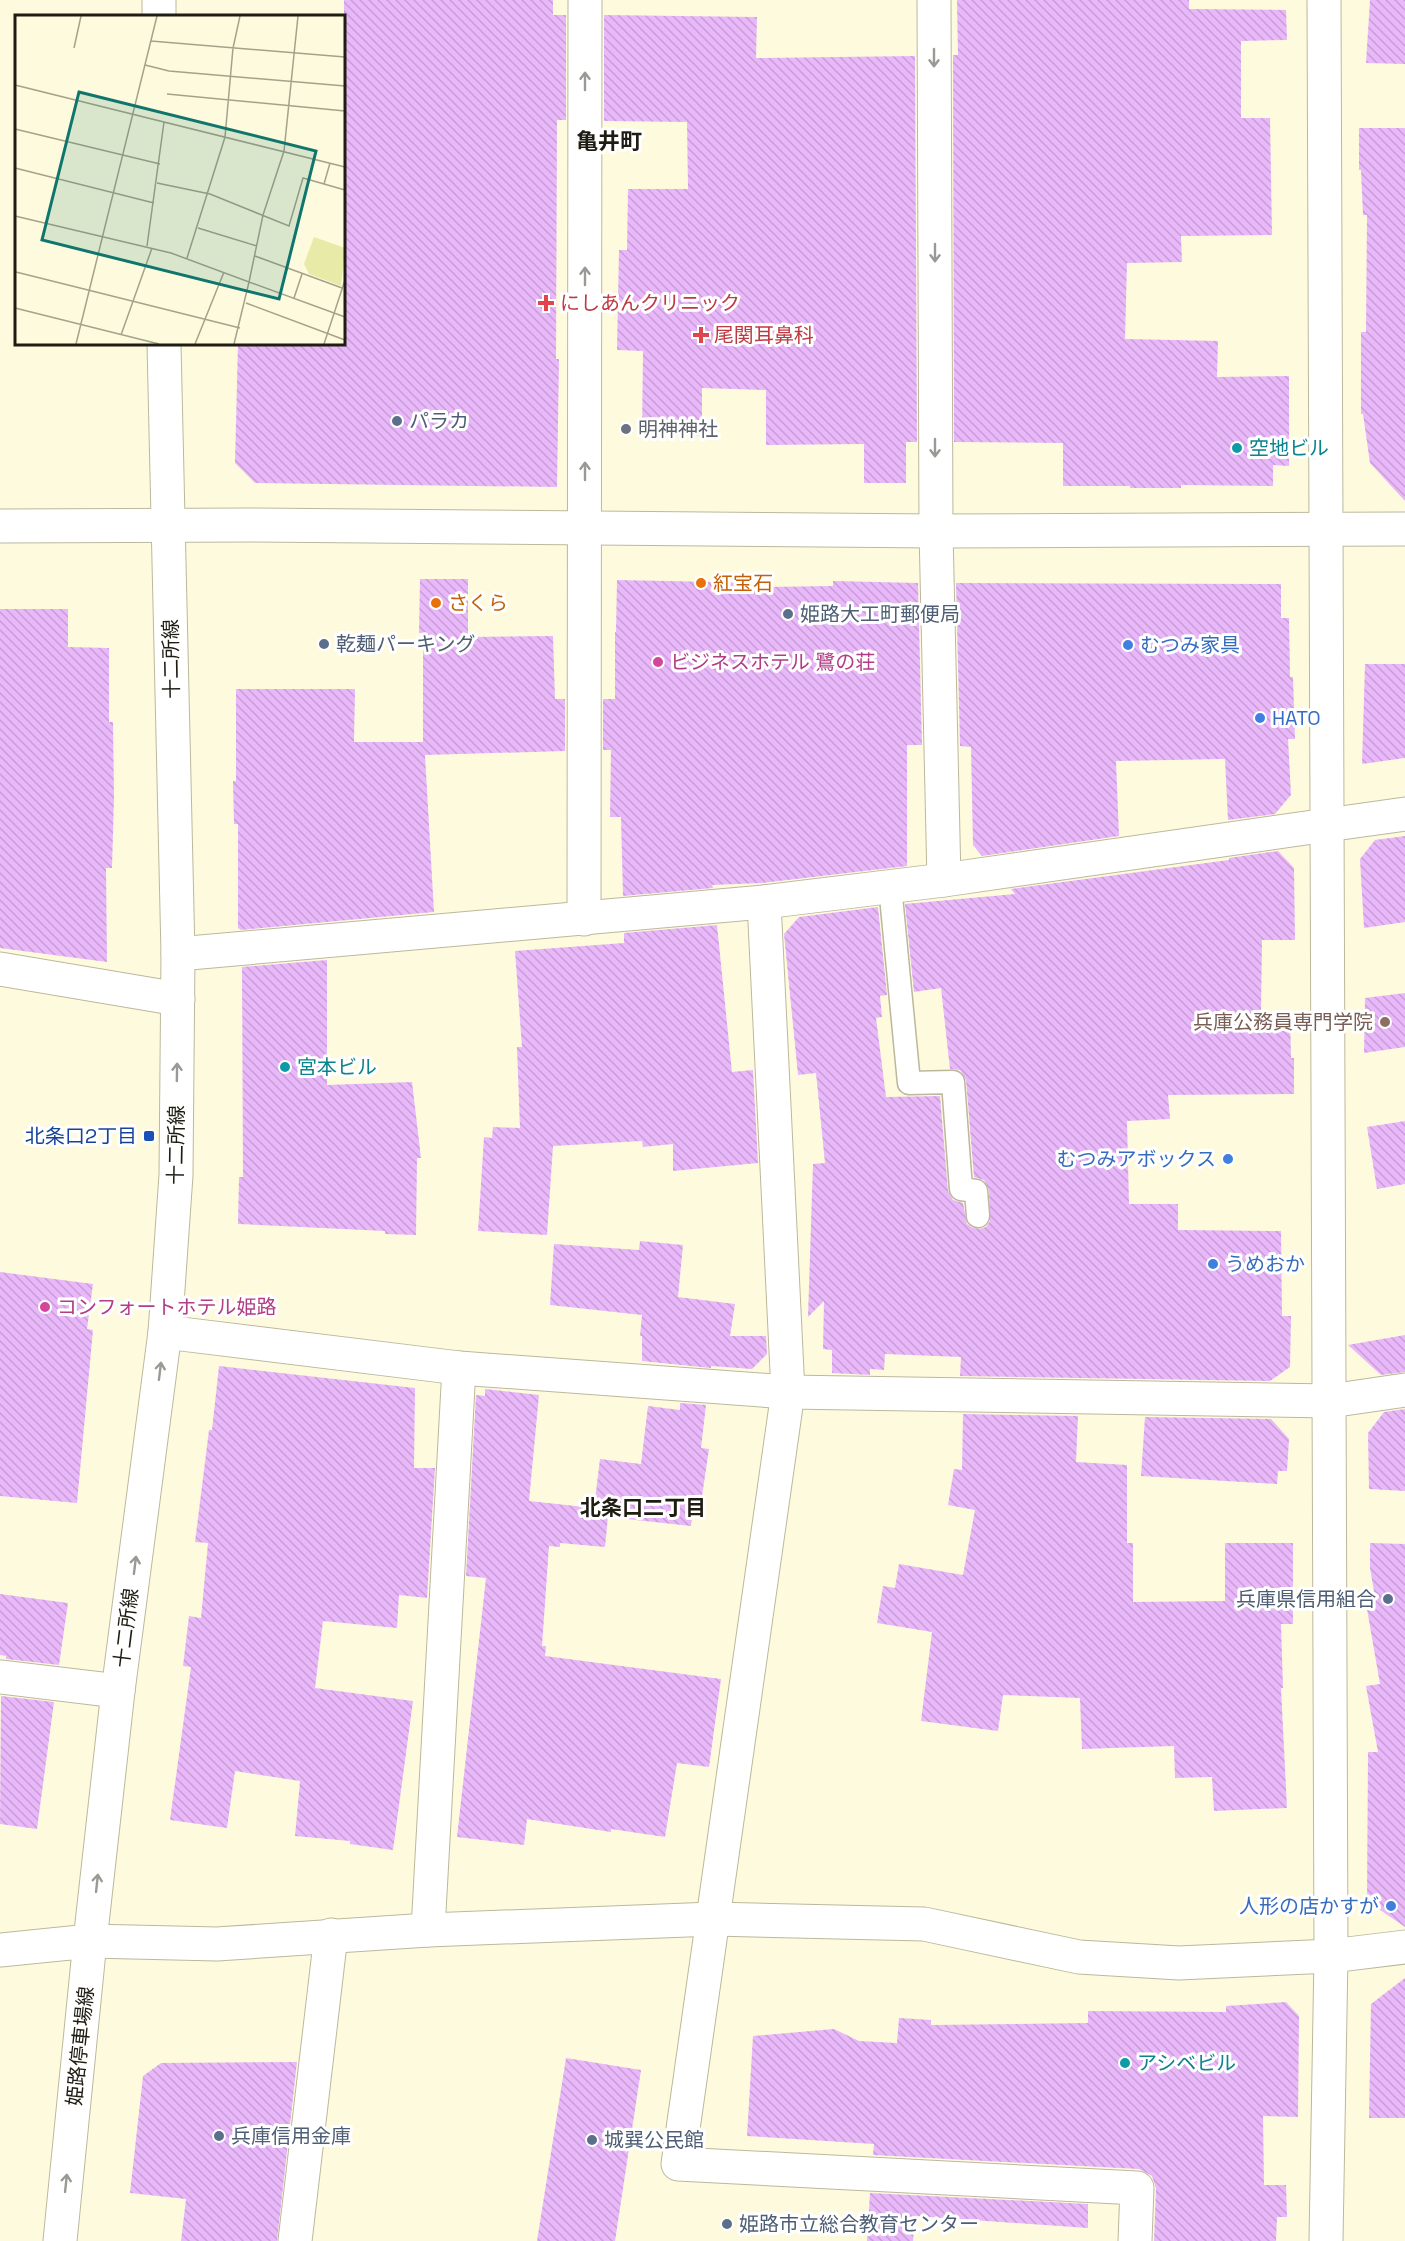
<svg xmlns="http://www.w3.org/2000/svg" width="1405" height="2241" font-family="'Space Grotesk','Noto Sans JP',sans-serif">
  <defs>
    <pattern id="building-back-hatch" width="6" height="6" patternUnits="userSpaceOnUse" patternTransform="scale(1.5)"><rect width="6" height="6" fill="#e9b8fa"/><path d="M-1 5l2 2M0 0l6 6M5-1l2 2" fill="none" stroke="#c79ed5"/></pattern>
  </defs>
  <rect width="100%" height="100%" fill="#fefadd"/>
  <!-- building -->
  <g fill="url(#building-back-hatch)">
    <polygon points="344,0 553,0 553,15 566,15 566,120 557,120 556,359 559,359 557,487 255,483 235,463 238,344 344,344"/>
    <polygon points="957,0 1189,0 1189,9 1286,10 1287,40 1241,41 1241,118 1270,118 1272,235 1181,236 1182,262 1127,263 1125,339 1218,341 1217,377 1289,376 1289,466 1273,465 1273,486 1181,485 1181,488 1130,488 1130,486 1063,486 1063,443 954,442 953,55 958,55"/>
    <polygon points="1370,0 1405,0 1405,64 1366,63"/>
    <polygon points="604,15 757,17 756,58 915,56 917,442 906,442 906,483 864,483 864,444 766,445 766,390 702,388 702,436 642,434 643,351 617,350 619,250 627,250 628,189 688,189 687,122 604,121"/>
    <polygon points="1359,128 1405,128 1405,501 1370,463 1363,414 1361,414 1361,332 1366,332 1367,215 1363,215 1361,170 1359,170"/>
    <polygon points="420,579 468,579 468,637 553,636 555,699 565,699 565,751 425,755 434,912 241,930 238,928 238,824 234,824 233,781 236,781 236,689 355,689 354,742 423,742 423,633 419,633"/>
    <polygon points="617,580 765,583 765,587 833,586 833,581 918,583 922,745 907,745 907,866 762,883 712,885 713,888 623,896 621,817 610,817 611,750 603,750 603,699 615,699 615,632 616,632"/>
    <polygon points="956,583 1281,584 1281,618 1289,618 1290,677 1293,677 1295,739 1288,739 1291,795 1275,814 1228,820 1225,759 1116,761 1119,836 982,856 973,845 971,747 960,746"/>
    <polygon points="0,609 68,609 68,647 109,648 109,722 113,722 114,797 112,868 106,868 107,962 0,948"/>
    <polygon points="1365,664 1405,664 1405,758 1362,764"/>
    <polygon points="1405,836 1405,922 1364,928 1360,859 1375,840"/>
    <polygon points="1278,851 1294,868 1295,940 1262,940 1261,1015 1290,1014 1291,1058 1294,1058 1294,1094 1168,1095 1170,1119 1127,1121 1129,1204 1178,1204 1178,1230 1281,1231 1282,1316 1291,1316 1290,1367 1270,1381 960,1376 961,1357 885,1354 884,1370 870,1369 870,1375 832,1373 832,1350 823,1349 824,1301 808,1317 813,1164 825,1163 816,1073 798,1075 784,934 799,917 878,907 887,995 880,996 882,1017 876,1018 886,1097 940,1096 948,1191 953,1200 963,1203 967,1224 973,1228 980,1229 986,1227 990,1221 989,1190 984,1180 974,1177 966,1080 960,1070 950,1069 941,988 914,992 905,904 1015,894 1011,889 1229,860 1229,858"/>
    <polygon points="717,925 732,1072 753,1070 758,1163 673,1171 673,1144 643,1147 642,1141 553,1146 547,1235 478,1231 484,1137 492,1138 493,1127 520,1128 517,1047 522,1047 515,951 624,943 624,933"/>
    <polygon points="327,960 327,1085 412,1082 421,1158 417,1158 416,1235 385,1234 385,1231 238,1224 239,1177 243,1177 242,967"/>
    <polygon points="1405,993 1405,1047 1364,1053 1365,998"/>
    <polygon points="1405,1121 1405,1184 1377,1189 1367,1127"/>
    <polygon points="640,1241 683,1245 678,1297 735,1304 730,1336 766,1336 767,1354 752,1369 711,1366 711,1368 642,1361 642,1336 640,1336 642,1315 550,1305 554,1244 639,1250"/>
    <polygon points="0,1272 93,1284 87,1329 93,1330 77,1503 0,1496"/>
    <polygon points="1405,1335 1405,1372 1381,1375 1348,1345"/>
    <polygon points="219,1366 415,1388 414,1468 435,1468 427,1598 399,1595 397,1628 323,1621 315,1688 413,1701 393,1850 350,1844 350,1841 295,1836 300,1781 235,1771 227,1828 170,1820 191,1667 183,1666 189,1616 201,1618 208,1543 195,1542 209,1430 212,1430"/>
    <polygon points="485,1389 539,1395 529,1501 594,1508 600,1459 641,1464 648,1406 680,1410 680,1403 706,1405 701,1448 709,1449 702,1496 695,1495 691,1526 608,1517 605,1547 560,1543 560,1547 549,1546 542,1646 546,1646 545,1656 721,1679 709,1767 677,1763 665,1837 611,1829 611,1832 527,1819 524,1845 457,1837 486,1578 466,1576 476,1395 485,1396"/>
    <polygon points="1405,1409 1405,1491 1369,1489 1368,1433 1384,1412"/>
    <polygon points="963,1414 1078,1416 1076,1462 1127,1465 1127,1543 1133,1543 1133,1602 1225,1601 1225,1543 1293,1543 1293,1624 1281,1624 1283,1688 1281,1688 1287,1808 1214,1811 1212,1777 1175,1778 1174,1746 1082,1749 1080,1698 1003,1695 998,1731 921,1721 932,1632 877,1623 883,1586 895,1588 899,1564 963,1575 975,1510 948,1505 954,1469 962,1470"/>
    <polygon points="1145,1417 1271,1419 1289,1439 1287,1471 1278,1471 1277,1484 1141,1476"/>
    <polygon points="1370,1543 1405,1544 1405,1927 1367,1901 1368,1752 1378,1752 1366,1686 1380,1684 1367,1609 1373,1608 1370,1591 1374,1591 1370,1568"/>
    <polygon points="0,1594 68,1603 59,1665 6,1659 6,1656 0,1655"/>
    <polygon points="1,1696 54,1702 37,1829 0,1824"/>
    <polygon points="1405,1978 1405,2118 1369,2118 1371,2004"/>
    <polygon points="1286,2002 1299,2016 1298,2117 1263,2116 1264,2185 1286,2185 1287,2217 1277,2217 1276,2241 1154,2241 1156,2188 1152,2176 1139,2169 873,2155 874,2144 747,2136 753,2036 834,2029 859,2041 897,2043 899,2018 931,2020 931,2025 1088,2023 1088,2011 1226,2012 1226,2006"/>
    <polygon points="566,2058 641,2070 615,2241 537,2241"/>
    <polygon points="297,2062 277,2241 181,2241 186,2199 130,2193 143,2076 161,2063"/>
    <polygon points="870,2193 1088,2204 1088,2228 915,2216 913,2241 867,2241"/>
  </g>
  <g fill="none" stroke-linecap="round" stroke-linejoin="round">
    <!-- service casing -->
    <g stroke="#bcb89d" stroke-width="25">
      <polyline id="service" points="890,886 909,1083 953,1082 961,1189 976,1191 978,1216"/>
    </g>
    <!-- pedestrian casing -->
    <g stroke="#bcb89d" stroke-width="35">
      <polyline id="pedestrian" points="1327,825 1405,814"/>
    </g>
    <!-- minor casing -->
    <g stroke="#bcb89d" stroke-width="35">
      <g id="minor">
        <polyline points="934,0 936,531 944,880"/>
        <polyline points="1324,0 1326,529"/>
        <polyline points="764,902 788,1392 678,2164 1137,2188 1135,2241"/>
        <polyline points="584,919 585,0"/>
        <polyline points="178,954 764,902 944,880 1327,825"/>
        <polyline points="0,969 178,999"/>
        <polyline points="165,1332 459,1368 788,1392 1330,1401 1405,1390"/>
        <polyline points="0,1677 118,1691"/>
        <polyline points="428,1930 459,1368"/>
        <polyline points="295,2241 331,1935"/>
      </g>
    </g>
    <!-- tertiary casing -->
    <g stroke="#bcb89d" stroke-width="35">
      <g id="tertiary">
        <polyline points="159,0 159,16"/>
        <polyline points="164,344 178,954 176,1175 165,1332 118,1691 90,1941 217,1944 428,1930 713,1919 924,1924 1079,1957 1179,1963 1331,1956 1405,1947"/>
        <polyline points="0,526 252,525 936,531 1405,529"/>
        <polyline points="1326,529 1331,1956 1326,2241"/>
      </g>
    </g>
    <!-- secondary casing -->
    <g stroke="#bcb89d" stroke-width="35">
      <polyline id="secondary" points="0,1950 90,1941 60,2241"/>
    </g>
    <!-- service -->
    <use href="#service" stroke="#fff" stroke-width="22"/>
    <!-- pedestrian -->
    <use href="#pedestrian" stroke="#fff" stroke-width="33"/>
    <!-- minor -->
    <use href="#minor" stroke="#fff" stroke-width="33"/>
    <!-- tertiary -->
    <use href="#tertiary" stroke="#fff" stroke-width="33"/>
    <!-- secondary -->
    <use href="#secondary" stroke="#fff" stroke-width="33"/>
  </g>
  <!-- one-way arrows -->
  <defs><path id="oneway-shaft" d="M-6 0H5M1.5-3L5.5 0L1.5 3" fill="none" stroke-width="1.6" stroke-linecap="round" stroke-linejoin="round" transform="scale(1.5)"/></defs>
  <g stroke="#9a9995">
    <use href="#oneway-shaft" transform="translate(934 58) rotate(90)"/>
    <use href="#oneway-shaft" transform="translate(585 81) rotate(-90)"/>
    <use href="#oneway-shaft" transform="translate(935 253) rotate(90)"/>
    <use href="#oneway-shaft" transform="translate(585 276) rotate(-90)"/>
    <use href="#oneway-shaft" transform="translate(935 448) rotate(90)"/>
    <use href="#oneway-shaft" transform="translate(585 471) rotate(-90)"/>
    <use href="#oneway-shaft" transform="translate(177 1072) rotate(-89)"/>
    <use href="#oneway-shaft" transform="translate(160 1371) rotate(-83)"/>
    <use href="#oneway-shaft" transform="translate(135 1565) rotate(-83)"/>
    <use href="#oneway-shaft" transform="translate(97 1883) rotate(-84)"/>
    <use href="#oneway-shaft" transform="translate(66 2183) rotate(-84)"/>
  </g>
  <!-- markers -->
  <g fill="#e0444e" stroke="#fff" stroke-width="2">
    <path d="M543 294h6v6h6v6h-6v6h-6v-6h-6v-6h6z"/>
    <path d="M698 326h6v6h6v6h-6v6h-6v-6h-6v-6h6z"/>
  </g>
  <g fill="#5c6f8a" stroke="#fff" stroke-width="2">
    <circle cx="397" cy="421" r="6"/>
    <circle cx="788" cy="614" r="6"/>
    <circle cx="324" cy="644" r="6"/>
    <circle cx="1388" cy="1599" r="6"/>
    <circle cx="219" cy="2136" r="6"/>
    <circle cx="592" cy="2140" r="6"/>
    <circle cx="727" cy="2224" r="6"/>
  </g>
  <circle fill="#6b7280" stroke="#fff" stroke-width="2" cx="626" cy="429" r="6"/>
  <g fill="#0f9aa8" stroke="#fff" stroke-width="2">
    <circle cx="1237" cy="448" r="6"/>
    <circle cx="285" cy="1067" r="6"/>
    <circle cx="1125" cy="2063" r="6"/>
  </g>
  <g fill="#e8710a" stroke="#fff" stroke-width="2">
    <circle cx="701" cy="583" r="6"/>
    <circle cx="436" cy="603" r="6"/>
  </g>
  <g fill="#3f7fe0" stroke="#fff" stroke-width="2">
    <circle cx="1128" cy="645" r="6"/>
    <circle cx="1260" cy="718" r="6"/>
    <circle cx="1228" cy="1159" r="6"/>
    <circle cx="1213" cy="1264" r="6"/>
    <circle cx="1391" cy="1906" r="6"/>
  </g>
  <g fill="#d1479c" stroke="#fff" stroke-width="2">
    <circle cx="658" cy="662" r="6"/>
    <circle cx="45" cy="1307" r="6"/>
  </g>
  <circle fill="#8d6e63" stroke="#fff" stroke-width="2" cx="1385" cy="1022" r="6"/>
  <rect fill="#1a4fb4" stroke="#fff" stroke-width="2" x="143" y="1130" width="12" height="12" rx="3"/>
  <g text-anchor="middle" stroke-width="6" stroke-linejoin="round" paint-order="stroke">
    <!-- health labels -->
    <g font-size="20" fill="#be3a42" stroke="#fff" text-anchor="start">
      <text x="560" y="310">にしあんクリニック</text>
      <text x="714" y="342">尾関耳鼻科</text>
    </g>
    <!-- service labels -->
    <g font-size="20" fill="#4e5e75" stroke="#fff" text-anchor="start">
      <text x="409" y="428">パラカ</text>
      <text x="800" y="621">姫路大工町郵便局</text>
      <text x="336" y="651">乾麺パーキング</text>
      <text x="1376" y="1606" text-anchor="end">兵庫県信用組合</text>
      <text x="231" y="2143">兵庫信用金庫</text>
      <text x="604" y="2147">城巽公民館</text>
      <text x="739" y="2231">姫路市立総合教育センター</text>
    </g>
    <!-- worship labels -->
    <g font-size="20" fill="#5b616d" stroke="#fff" text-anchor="start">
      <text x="638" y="436">明神神社</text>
    </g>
    <!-- culture labels -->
    <g font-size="20" fill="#0d838f" stroke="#fff" text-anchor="start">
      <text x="1249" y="455">空地ビル</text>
      <text x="297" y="1074">宮本ビル</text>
      <text x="1137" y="2070">アシベビル</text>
    </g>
    <!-- food labels -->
    <g font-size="20" fill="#c56008" stroke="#fff" text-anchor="start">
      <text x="713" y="590">紅宝石</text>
      <text x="448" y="610">さくら</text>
    </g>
    <!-- shop labels -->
    <g font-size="20" fill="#366cbe" stroke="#fff" text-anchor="start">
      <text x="1140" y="652">むつみ家具</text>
      <text x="1272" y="725">HATO</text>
      <text x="1216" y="1166" text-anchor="end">むつみアボックス</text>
      <text x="1225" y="1271">うめおか</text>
      <text x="1379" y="1913" text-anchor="end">人形の店かすが</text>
    </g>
    <!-- street labels -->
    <g font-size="20" fill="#1f1d13" stroke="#fff">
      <text transform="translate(171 659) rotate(-91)" y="7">十二所線</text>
      <text transform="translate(176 1145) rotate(-89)" y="7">十二所線</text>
      <text transform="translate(126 1628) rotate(-83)" y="7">十二所線</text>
      <text transform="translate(80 2046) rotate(-84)" y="7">姫路停車場線</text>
    </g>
    <!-- hotel labels -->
    <g font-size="20" fill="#b23c85" stroke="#fff" text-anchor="start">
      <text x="670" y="669">ビジネスホテル 鷺の荘</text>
      <text x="57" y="1314">コンフォートホテル姫路</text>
    </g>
    <!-- education labels -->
    <g font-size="20" fill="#785e54" stroke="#fff" text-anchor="end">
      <text x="1373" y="1029">兵庫公務員専門学院</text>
    </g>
    <!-- transit labels -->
    <g font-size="20" fill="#164399" stroke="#fff" text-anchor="end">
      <text x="137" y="1143">北条口2丁目</text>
    </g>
    <!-- neighbourhood labels -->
    <g font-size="21" font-weight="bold" fill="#1f1d13" stroke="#fff">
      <text x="643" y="1515">北条口二丁目</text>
    </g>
    <!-- quarter labels -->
    <g font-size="22" font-weight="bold" fill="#1f1d13" stroke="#fff">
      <text x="609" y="149">亀井町</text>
    </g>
  </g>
  <!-- overview -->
  <g transform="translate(15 15)">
    <rect width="330" height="330" fill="#fefadd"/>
    <path d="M299 222 330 233 326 271 294 259 289 249Z" fill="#e7eba7"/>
    <path fill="none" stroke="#a5a28c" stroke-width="1.5" d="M136 26 330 42M59 33 66 1M130 50 154 56 330 71M0 70 330 152M152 79 330 96M0 114 145 149M0 153 139 188M142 168 195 179 274 211 288 163 330 175M309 169 315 148M0 201 156 238 234 267 248 200 269 136 283 1M183 213 242 231M132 231 149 107M240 241 327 273M172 243 210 122 218 33 225 1M1 257 225 313M279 283 287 259M231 288 330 325M0 293 144 329M106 320 137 233M61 329 142 1M180 329 209 257M219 329 234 267 330 302M309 329 330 265"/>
    <path fill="#0f766e" fill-opacity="0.15" stroke="#0f766e" stroke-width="3" d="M64 77 301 136 264 284 27 225Z"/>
    <rect width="330" height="330" fill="none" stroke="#1f1d13" stroke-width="3"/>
  </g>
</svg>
